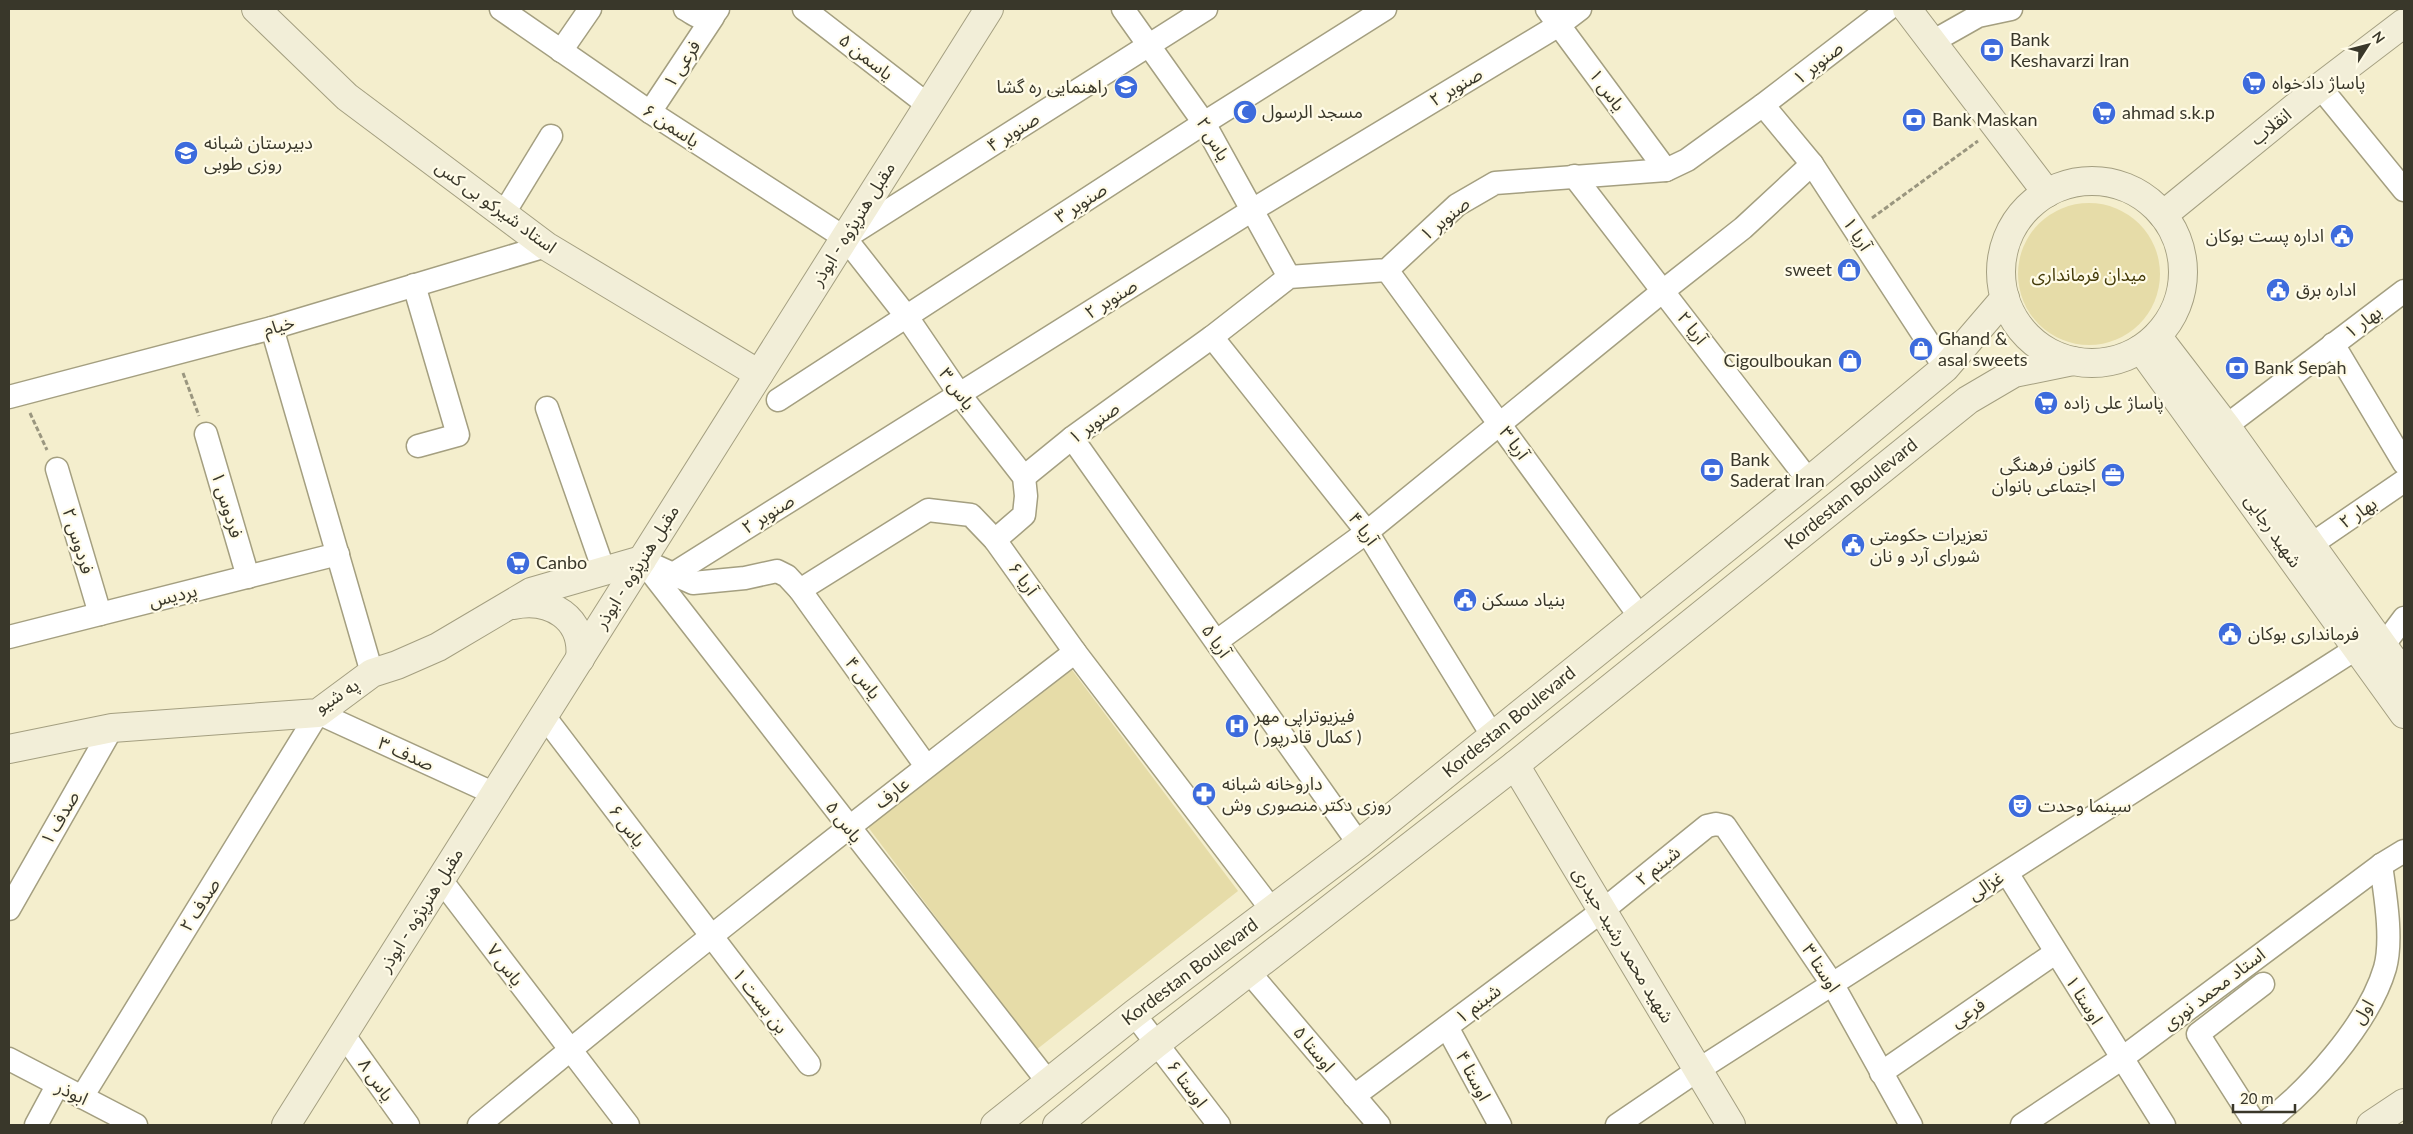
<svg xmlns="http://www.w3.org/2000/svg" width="2413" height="1134" font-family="Lato,'Noto Sans Arabic',sans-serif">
  <rect width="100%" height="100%" fill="#f4eecd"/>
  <!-- green -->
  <g fill="#e6dca8">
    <circle cx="2089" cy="274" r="71"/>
    <polygon points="1072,670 1238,891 1036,1050 868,827"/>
  </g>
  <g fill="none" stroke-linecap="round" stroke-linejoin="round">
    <!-- street casing -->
    <g stroke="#a49f80" stroke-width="25">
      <g id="street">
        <polyline points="501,9 650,112 845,238 907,317 960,395 1024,477 1026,496 1024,515 995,540"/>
        <path d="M685 9C699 17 707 26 718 9"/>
        <polyline points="804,9 928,105"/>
        <polyline points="1123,9 1204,123 1289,277"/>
        <polyline points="1547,9 1666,170"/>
        <polyline points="1932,42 1978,16 2011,9"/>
        <polyline points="561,51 590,9"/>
        <polyline points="2320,87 2404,190"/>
        <polyline points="1763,105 1812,164 1945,368"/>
        <polyline points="650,112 713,17"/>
        <polyline points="1574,176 1809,481"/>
        <polyline points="504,213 551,136"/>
        <polyline points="845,238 1206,9"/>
        <polyline points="1387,270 1641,618"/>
        <polyline points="414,285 458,435 418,446"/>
        <polyline points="272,328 372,673"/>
        <polyline points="1212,337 1367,532 1492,735"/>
        <polyline points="2333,344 2404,463"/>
        <polyline points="9,397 272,328 546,246"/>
        <polyline points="778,400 1204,123 1385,9"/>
        <polyline points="547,408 604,571"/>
        <polyline points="2226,426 2404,291"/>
        <polyline points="206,434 248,577"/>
        <polyline points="1072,438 1359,844"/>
        <polyline points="57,469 100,614"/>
        <polyline points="1024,477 1072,438 1212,337 1289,277 1387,270 1457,205 1495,183 1666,170 1687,160 1763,105 1888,9"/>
        <polyline points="2312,544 2404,481"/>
        <polyline points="642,560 673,574 1254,209 1559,25 1580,9"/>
        <polyline points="644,563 1048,1082"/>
        <polyline points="673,574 693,583 745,578 777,571 787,576 800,590 928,510 971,515 995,540 1075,652 1272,910"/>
        <polyline points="800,590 926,766"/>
        <polyline points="9,637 338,554"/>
        <polyline points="1217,641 1367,532 1663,291 1743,228 1812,164"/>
        <polyline points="2383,646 2404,618"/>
        <polyline points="544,716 809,1064"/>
        <polyline points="2007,873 2164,1125"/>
        <polyline points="441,880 628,1125"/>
        <polyline points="9,909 112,728"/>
        <polyline points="1249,972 1379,1125"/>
        <polyline points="1134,1014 1219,1125"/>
        <polyline points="1447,1027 1500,1125"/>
        <polyline points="343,1034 408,1125"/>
        <polyline points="9,1059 136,1125"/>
        <polyline points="1881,1073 2055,953"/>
        <polyline points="1354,1096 1602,911 1707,826 1716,824 1725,826 1833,985 1911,1125"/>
        <polyline points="82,1097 318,713 495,794"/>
        <polyline points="36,1125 57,1086"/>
        <path d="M479 1125C674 963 874 807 1075 652"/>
        <polyline points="1617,1125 1698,1070 2357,648"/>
        <polyline points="2022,1125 2121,1059 2381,865 2404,851"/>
        <polyline points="2256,1125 2198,1034 2263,984"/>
        <path d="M2262 1125C2308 1092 2369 1023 2385 968 2393 939 2385 894 2381 865"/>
      </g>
    </g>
    <!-- secondary casing -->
    <g stroke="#a49f80" stroke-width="30">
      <g id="secondary">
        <polyline points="256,9 347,97 546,246 759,374"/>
        <polyline points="1907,9 2047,193"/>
        <circle cx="2092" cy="272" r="91"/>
        <polyline points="2163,215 2320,87 2404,23"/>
        <polyline points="2157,336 2226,426 2404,675"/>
        <polyline points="2141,349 2404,714"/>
        <path d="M513 605C550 597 585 618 580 659"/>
        <polyline points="9,749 112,728 318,713 372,673 397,665 438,647 531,592 642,560"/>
        <polyline points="1515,765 1731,1125"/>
        <polyline points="286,1125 989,9"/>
        <polyline points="995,1125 1134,1014 1359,844 1809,481 1945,368 2005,298"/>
        <polyline points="1057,1125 1156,1044 1515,765 1968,400 2014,373 2073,361"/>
        <polyline points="2371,1125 2404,1103"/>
      </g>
    </g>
    <!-- path -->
    <g stroke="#9a967f" stroke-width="3" stroke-dasharray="5 2.5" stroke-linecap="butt">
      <polyline points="1872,218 1978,141"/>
      <polyline points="183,373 199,416"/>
      <polyline points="30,413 47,450"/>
    </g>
    <!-- street -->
    <use href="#street" stroke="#fff" stroke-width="22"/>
    <!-- secondary -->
    <use href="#secondary" stroke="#f2eed8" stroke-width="28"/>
  </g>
  <!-- icons -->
  <defs>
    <g id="bank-disc" transform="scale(1.25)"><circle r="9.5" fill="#3d6bdc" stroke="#fffbe7"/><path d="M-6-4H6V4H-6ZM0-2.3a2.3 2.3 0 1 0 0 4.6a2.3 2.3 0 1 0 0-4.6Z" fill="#fff"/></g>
    <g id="supermarket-disc" transform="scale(1.25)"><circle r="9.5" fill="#3d6bdc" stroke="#fffbe7"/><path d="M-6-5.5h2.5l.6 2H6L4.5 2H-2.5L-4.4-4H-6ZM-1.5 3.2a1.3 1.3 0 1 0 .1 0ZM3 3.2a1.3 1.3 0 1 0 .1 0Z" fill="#fff"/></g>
    <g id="school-disc" transform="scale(1.25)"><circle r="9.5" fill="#3d6bdc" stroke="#fffbe7"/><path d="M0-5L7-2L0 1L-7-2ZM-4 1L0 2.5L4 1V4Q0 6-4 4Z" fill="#fff"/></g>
    <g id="mosque-disc" transform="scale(1.25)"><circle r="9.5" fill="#3d6bdc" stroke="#fffbe7"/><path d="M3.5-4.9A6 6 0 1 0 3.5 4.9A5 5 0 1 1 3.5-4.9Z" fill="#fff"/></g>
    <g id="civic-disc" transform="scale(1.25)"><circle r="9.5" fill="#3d6bdc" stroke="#fffbe7"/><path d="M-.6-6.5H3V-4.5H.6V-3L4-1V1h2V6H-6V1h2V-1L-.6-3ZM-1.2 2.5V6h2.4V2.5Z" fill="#fff"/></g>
    <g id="shop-disc" transform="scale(1.25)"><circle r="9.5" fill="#3d6bdc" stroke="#fffbe7"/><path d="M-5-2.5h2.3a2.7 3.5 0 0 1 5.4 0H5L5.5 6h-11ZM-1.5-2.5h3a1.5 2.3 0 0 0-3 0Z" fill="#fff"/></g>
    <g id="office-disc" transform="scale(1.25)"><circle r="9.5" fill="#3d6bdc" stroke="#fffbe7"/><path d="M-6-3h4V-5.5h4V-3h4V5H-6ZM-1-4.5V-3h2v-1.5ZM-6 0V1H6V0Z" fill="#fff"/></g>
    <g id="hospital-disc" transform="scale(1.25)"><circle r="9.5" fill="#3d6bdc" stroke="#fffbe7"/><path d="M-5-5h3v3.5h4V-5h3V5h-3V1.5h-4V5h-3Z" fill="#fff"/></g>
    <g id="pharmacy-disc" transform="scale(1.25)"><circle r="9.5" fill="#3d6bdc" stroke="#fffbe7"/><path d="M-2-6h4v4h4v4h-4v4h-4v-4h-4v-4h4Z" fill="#fff"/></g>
    <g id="theatre-disc" transform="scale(1.25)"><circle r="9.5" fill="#3d6bdc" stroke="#fffbe7"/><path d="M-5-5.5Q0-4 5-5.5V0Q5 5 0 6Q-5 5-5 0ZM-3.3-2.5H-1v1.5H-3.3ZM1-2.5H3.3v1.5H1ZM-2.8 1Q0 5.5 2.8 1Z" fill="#fff"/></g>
  </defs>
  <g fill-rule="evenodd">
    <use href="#bank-disc" x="1992" y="50"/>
    <use href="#supermarket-disc" x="2254" y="83"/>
    <use href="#school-disc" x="1126" y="87"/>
    <use href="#mosque-disc" x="1245" y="112"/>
    <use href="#supermarket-disc" x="2104" y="113"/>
    <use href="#bank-disc" x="1914" y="120"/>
    <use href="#school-disc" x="186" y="153"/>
    <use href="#civic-disc" x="2342" y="236"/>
    <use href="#shop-disc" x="1849" y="270"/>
    <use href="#civic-disc" x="2278" y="290"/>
    <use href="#shop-disc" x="1921" y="349"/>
    <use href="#shop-disc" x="1850" y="361"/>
    <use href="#bank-disc" x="2237" y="368"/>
    <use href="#supermarket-disc" x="2046" y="403"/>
    <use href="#bank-disc" x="1712" y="470"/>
    <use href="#office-disc" x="2113" y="475"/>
    <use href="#civic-disc" x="1853" y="545"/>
    <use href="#supermarket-disc" x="518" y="563"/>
    <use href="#civic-disc" x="1465" y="600"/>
    <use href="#civic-disc" x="2230" y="634"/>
    <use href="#hospital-disc" x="1237" y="726"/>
    <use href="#pharmacy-disc" x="1204" y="794"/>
    <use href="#theatre-disc" x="2020" y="806"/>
  </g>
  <g text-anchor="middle" stroke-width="4.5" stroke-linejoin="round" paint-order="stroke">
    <!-- poi labels -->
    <g font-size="18" fill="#39372a" stroke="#fffbe7" text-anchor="start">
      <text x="2010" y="46">Bank<tspan x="2010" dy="21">Keshavarzi Iran</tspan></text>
      <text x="2272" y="89">پاساژ دادخواه</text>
      <text x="1108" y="93" text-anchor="end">راهنمایی ره گشا</text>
      <text x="1262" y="118">مسجد الرسول</text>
      <text x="2122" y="119">ahmad s.k.p</text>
      <text x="1932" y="126">Bank Maskan</text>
      <text x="204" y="149">دبیرستان شبانه<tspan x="204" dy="21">روزی طوبی</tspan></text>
      <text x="2324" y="242" text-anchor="end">اداره پست بوکان</text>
      <text x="1832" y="276" text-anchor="end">sweet</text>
      <text x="2296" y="296">اداره برق</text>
      <text x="1938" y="345">Ghand &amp;<tspan x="1938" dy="21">asal sweets</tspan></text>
      <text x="1832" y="367" text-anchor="end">Cigoulboukan</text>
      <text x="2254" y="374">Bank Sepah</text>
      <text x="2064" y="409">پاساژ علی زاده</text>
      <text x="1730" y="466">Bank<tspan x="1730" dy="21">Saderat Iran</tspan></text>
      <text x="2096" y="471" text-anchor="end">کانون فرهنگی<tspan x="2096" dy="21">اجتماعی بانوان</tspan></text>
      <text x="1870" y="541">تعزیرات حکومتی<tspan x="1870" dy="21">شورای آرد و نان</tspan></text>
      <text x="536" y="569">Canbo</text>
      <text x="1482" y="606">بنیاد مسکن</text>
      <text x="2248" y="640">فرمانداری بوکان</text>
      <text x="1254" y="722">فیزیوتراپی مهر<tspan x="1254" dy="21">( کمال قادرپور )</tspan></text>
      <text x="1222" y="790">داروخانه شبانه<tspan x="1222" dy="21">روزی دکتر منصوری وش</tspan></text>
      <text x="2038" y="812">سینما وحدت</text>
    </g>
    <!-- street labels -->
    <g font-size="18" fill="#39372a" stroke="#fffbe7">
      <text transform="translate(866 57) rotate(38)" y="6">یاسمن ۵</text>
      <text transform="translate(1818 63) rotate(-38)" y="6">صنوبر ۱</text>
      <text transform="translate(682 64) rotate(-57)" y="6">فرعی ۱</text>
      <text transform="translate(1456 87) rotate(-31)" y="6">صنوبر ۲</text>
      <text transform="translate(1607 90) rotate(54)" y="6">یاس ۱</text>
      <text transform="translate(671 126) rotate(33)" y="6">یاسمن ۶</text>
      <text transform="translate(2271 127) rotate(-39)" y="6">انقلاب</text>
      <text transform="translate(1013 132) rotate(-32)" y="6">صنوبر ۴</text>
      <text transform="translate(1213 139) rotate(59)" y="6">یاس ۲</text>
      <text transform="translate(1081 203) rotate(-33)" y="6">صنوبر ۳</text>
      <text transform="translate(496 207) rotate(36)" y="6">استاد شیرکو بی کس</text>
      <text transform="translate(1445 219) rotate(-39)" y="6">صنوبر ۱</text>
      <text transform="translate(853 224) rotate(-58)" y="6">مقبل هنرپژوه - ابوذر</text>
      <text transform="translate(1857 234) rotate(57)" y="6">آریا ۱</text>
      <text transform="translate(1111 299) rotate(-32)" y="6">صنوبر ۲</text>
      <text transform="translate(2363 322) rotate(-37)" y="6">بهار ۱</text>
      <text transform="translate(279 326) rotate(-16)" y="6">خیام</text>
      <text transform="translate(1692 328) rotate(52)" y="6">آریا ۲</text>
      <text transform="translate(957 389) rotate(54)" y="6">یاس ۳</text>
      <text transform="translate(1094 423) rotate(-36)" y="6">صنوبر ۱</text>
      <text transform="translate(1514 443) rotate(54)" y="6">آریا ۳</text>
      <text transform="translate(1851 494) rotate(-39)" y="6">Kordestan Boulevard</text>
      <text transform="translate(227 505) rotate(73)" y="6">فردوس ۱</text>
      <text transform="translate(2358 513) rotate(-34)" y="6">بهار ۲</text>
      <text transform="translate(768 514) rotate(-32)" y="6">صنوبر ۲</text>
      <text transform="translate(1363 529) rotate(54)" y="6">آریا ۴</text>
      <text transform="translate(2273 531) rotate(55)" y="6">شهید رجایی</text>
      <text transform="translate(78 541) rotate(73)" y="6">فردوس ۲</text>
      <text transform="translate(637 567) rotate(-58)" y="6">مقبل هنرپژوه - ابوذر</text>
      <text transform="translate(1023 579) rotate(54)" y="6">آریا ۶</text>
      <text transform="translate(173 596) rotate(-14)" y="6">پردیس</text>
      <text transform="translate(1216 641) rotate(55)" y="6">آریا ۵</text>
      <text transform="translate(863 678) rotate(54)" y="6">یاس ۴</text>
      <text transform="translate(337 696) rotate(-33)" y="6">په شیو</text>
      <text transform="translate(1509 722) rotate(-39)" y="6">Kordestan Boulevard</text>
      <text transform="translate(406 754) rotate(24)" y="6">صدف ۳</text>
      <text transform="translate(892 793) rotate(-38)" y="6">عارف</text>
      <text transform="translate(60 818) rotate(-60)" y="6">صدف ۱</text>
      <text transform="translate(844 822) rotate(52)" y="6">یاس ۵</text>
      <text transform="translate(627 826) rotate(53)" y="6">یاس ۶</text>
      <text transform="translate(1658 866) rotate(-39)" y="6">شبنم ۲</text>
      <text transform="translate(1986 886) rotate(-33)" y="6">غزالی</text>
      <text transform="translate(200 905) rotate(-58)" y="6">صدف ۲</text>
      <text transform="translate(421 910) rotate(-58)" y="6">مقبل هنرپژوه - ابوذر</text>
      <text transform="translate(1623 945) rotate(59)" y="6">شهید محمد رشید حیدری</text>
      <text transform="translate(505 965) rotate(53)" y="6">یاس ۷</text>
      <text transform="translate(1821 968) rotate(57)" y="6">اوستا ۳</text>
      <text transform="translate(1190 972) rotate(-37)" y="6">Kordestan Boulevard</text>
      <text transform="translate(2214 989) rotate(-37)" y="6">استاد محمد نوری</text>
      <text transform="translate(2084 1000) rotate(58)" y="6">اوستا ۱</text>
      <text transform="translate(760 1001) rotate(52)" y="6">بن بست ۱</text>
      <text transform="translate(1478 1004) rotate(-37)" y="6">شبنم ۱</text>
      <text transform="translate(2363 1012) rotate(-59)" y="6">اول</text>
      <text transform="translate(1968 1013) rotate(-34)" y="6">فرعی</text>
      <text transform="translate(1314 1049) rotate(50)" y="6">اوستا ۵</text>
      <text transform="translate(1473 1076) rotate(62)" y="6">اوستا ۴</text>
      <text transform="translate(376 1080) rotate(55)" y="6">یاس ۸</text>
      <text transform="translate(1187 1084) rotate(53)" y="6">اوستا ۶</text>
      <text transform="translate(72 1093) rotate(26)" y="6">ابوذر</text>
    </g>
    <!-- park labels -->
    <g font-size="18" fill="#443b09" stroke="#fffbe7">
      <text x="2089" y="281">میدان فرمانداری</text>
    </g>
  </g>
  <!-- border -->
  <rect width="2413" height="1134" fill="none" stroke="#39372a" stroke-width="20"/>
  <!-- north arrow -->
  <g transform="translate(2368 45) rotate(54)" stroke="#fffbe7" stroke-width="4" paint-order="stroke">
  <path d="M0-4L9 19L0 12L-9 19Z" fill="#39372a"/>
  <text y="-8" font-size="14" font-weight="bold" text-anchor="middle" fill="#39372a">N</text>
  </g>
  <!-- scale -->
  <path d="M2233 1104v8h62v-8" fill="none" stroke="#39372a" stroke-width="2.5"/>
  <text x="2240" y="1104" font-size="15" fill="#39372a" stroke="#fffbe7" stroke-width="4" paint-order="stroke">20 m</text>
</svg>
